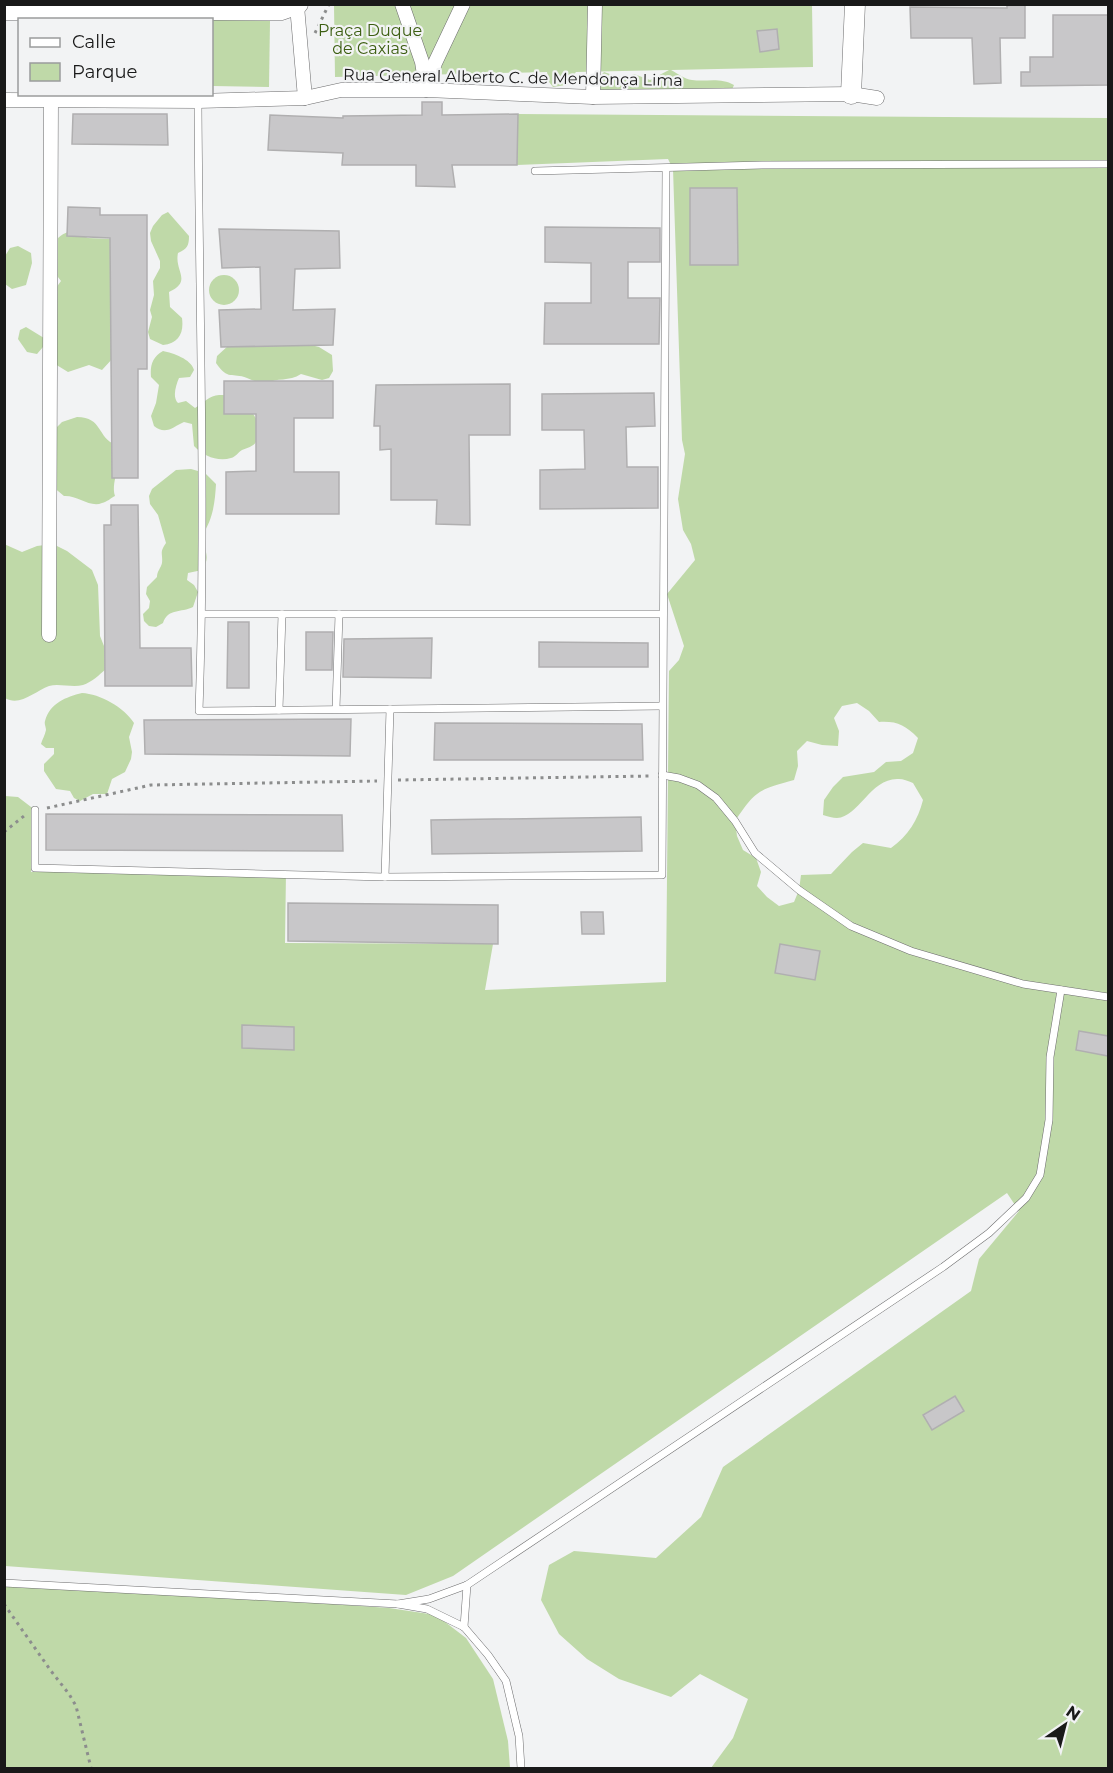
<svg xmlns="http://www.w3.org/2000/svg" width="1113" height="1773" font-family="Montserrat,sans-serif">
  <rect width="100%" height="100%" fill="#f2f3f4"/>
  <!-- green -->
  <g fill="#bfd9a8" fill-rule="evenodd">
    <path d="M334 5H812L813 67 671 70C677 73 684 79 692 80 707 82 720 77 734 85L730 94 601 96 593 84 604 72C615 76 624 80 634 74L650 80 669 70 576 72 566 85 553 87 549 82 547 72 335 77Z"/>
    <polygon points="212,20 270,21 269,87 212,86"/>
    <path d="M518 114 1108 118V1768H711L733 1738 748 1699 700 1674 671 1697 619 1679 587 1659 559 1634 541 1600 549 1565 574 1551 656 1558 701 1517 723 1467 971 1291 979 1259 1019 1211 1007 1193 453 1576 406 1595 5 1566V796L18 797 35 810 31 872H286L285 943 493 944 485 990 666 982 669 671 679 660 684 646 667 594 695 560 691 544 683 530 678 499 685 454 682 440 673 169 668 159 517 165ZM857 703 869 711 879 722C897 721 905 725 918 738L913 753 901 761 886 762 874 772 843 777 833 787 824 800 823 815C827 816 833 818 837 818 859 817 871 777 899 779 903 779 908 781 913 783L923 800C918 820 908 836 891 848L863 843 852 852 831 874 801 875 799 890 794 902 779 906 767 897 757 886 761 872 756 858 743 850 737 836 735 821C756 790 758 790 794 780L798 766 797 751 807 741 822 745 838 746 839 731 834 718 842 706Z"/>
    <path d="M168 212 189 236C189 246 187 249 178 253 174 271 193 281 169 292L170 307 182 318C184 333 179 343 163 345L150 339 148 332 152 317 150 310 154 295 153 281 160 268V261L151 241 150 233 153 226 162 215Z"/>
    <path d="M74 231 88 238 110 239 113 358 102 370 89 365 68 372 55 364 53 292 61 281 52 269 50 248C57 238 62 232 74 231Z"/>
    <polygon points="18,246 31,253 32,263 26,285 12,289 5,284 5,256 10,248"/>
    <circle cx="224" cy="290" r="15"/>
    <polygon points="26,327 44,338 43,347 37,354 27,352 18,339 20,330"/>
    <path d="M229 345H311L319 347 332 355 333 371 329 378 322 380 301 374C289 382 277 377 266 384 259 383 254 381 247 378 232 372 228 381 216 363L217 356Z"/>
    <path d="M163 351C173 353 191 359 194 370L190 377 179 378C176 385 172 397 178 403L186 401 195 408C202 404 210 395 219 395 239 393 267 419 257 440 254 447 248 447 242 450 238 452 236 457 231 458 218 462 203 456 194 446L192 424 184 422C174 426 166 436 154 426L151 416 156 403 159 385 151 377C150 366 152 357 163 351Z"/>
    <path d="M77 417C103 417 97 438 116 445 125 461 110 480 115 496 111 498 107 502 102 503 90 508 77 495 64 496L52 486 56 428 62 422Z"/>
    <path d="M191 469 205 473 216 484C215 502 213 520 202 535 203 549 212 556 202 570L188 573 187 580 194 585 198 592 193 607C181 613 168 608 163 623L156 627 149 626 144 621 143 614 149 608 150 601 146 594 147 587 157 577C157 571 161 568 162 563 163 553 159 553 166 543L158 515 150 504 149 496 152 489 176 470Z"/>
    <path d="M4 544 22 552 37 546 53 544 67 551 92 570 98 585 100 636 106 651V669C99 675 92 682 83 685 72 688 59 683 49 686 35 691 20 707 5 698Z"/>
    <path d="M82 693C100 694 124 707 134 723L129 737 132 752 131 759 125 772 112 779 107 794H93L80 801 74 798 70 791 56 789 44 771V764L54 754V748H46L41 744C42 740 45 735 46 730 46 727 44 724 45 721 50 703 66 697 82 693Z"/>
    <polygon points="4,1581 389,1608 436,1615 466,1638 493,1679 508,1741 510,1768 5,1768"/>
  </g>
  <!-- building -->
  <g fill="#c8c7c9" stroke="#b0afb0" stroke-width="1.5">
    <polygon points="1007,4 1025,4 1025,38 1000,38 1001,83 974,84 972,38 911,38 910,7 1007,8"/>
    <polygon points="1053,15 1108,15 1108,85 1021,86 1021,72 1030,72 1030,57 1053,57"/>
    <polygon points="777,29 779,49 760,52 757,31"/>
    <polygon points="422,102 442,102 442,115 518,114 517,165 452,165 455,187 416,186 416,165 342,165 343,153 268,150 270,115 343,118 343,116 422,115"/>
    <polygon points="73,114 167,114 168,145 72,144"/>
    <polygon points="690,188 737,188 738,265 690,265"/>
    <polygon points="68,207 100,208 100,215 147,215 147,369 138,369 138,478 112,478 110,238 67,236"/>
    <polygon points="545,227 660,228 660,262 628,262 628,298 660,298 659,344 544,344 545,303 591,303 591,263 545,262"/>
    <polygon points="219,229 339,231 340,268 295,269 293,310 335,309 333,345 221,347 219,310 261,309 260,267 222,268"/>
    <polygon points="224,381 333,381 333,418 294,418 294,472 339,472 339,514 226,514 226,472 256,471 256,414 224,414"/>
    <polygon points="510,384 510,435 469,435 470,525 436,524 437,500 391,500 391,449 380,450 380,426 374,426 376,385"/>
    <polygon points="654,393 655,426 626,427 627,467 658,467 658,508 540,509 540,470 585,469 584,430 542,430 542,394"/>
    <polygon points="111,505 138,505 140,648 191,648 192,686 105,686 104,525 111,525"/>
    <polygon points="228,622 249,622 249,688 227,688"/>
    <polygon points="306,632 333,632 332,670 306,670"/>
    <polygon points="432,638 431,678 343,677 344,639"/>
    <polygon points="539,642 648,643 648,667 539,667"/>
    <polygon points="351,719 350,756 145,754 144,720"/>
    <polygon points="435,723 642,724 643,760 434,760"/>
    <polygon points="46,814 342,815 343,851 46,850"/>
    <polygon points="641,817 642,851 432,854 431,820"/>
    <polygon points="288,903 498,905 498,944 288,941"/>
    <polygon points="581,912 603,912 604,934 582,934"/>
    <polygon points="780,944 820,951 815,980 775,973"/>
    <polygon points="242,1025 294,1027 294,1050 242,1048"/>
    <polygon points="1079,1031 1108,1036 1108,1056 1076,1050"/>
    <polygon points="955,1396 964,1411 932,1430 923,1415"/>
  </g>
  <g fill="none" stroke-linecap="round" stroke-linejoin="round">
    <!-- lane casing -->
    <g stroke="#6d6d6e" stroke-width="8">
      <g id="lane">
        <path d="M198 101C199 304 206 508 199 711L662 706"/>
        <polyline points="535,171 762,165 1108,164"/>
        <polyline points="202,614 663,614"/>
        <polyline points="336,709 339,614"/>
        <polyline points="279,710 282,614"/>
        <polyline points="662,775 679,778 698,785 716,798 735,821 755,853 799,890 851,926 911,951 1023,984 1108,997"/>
        <polyline points="35,810 35,868 385,877 662,875 666,169"/>
        <polyline points="385,877 390,709"/>
        <polyline points="4,1583 398,1604 427,1609 464,1627 488,1655 506,1681 519,1736 521,1768"/>
        <polyline points="398,1604 429,1599 467,1585 943,1267 989,1233 1026,1198 1040,1175 1049,1120 1050,1057 1061,990"/>
        <polyline points="464,1627 467,1585"/>
      </g>
    </g>
    <!-- street casing -->
    <g stroke="#6d6d6e" stroke-width="15">
      <g id="street">
        <polyline points="402,4 422,62 426,87"/>
        <polyline points="297,6 305,98"/>
        <polyline points="426,90 435,63 463,4"/>
        <polyline points="593,97 595,4"/>
        <polyline points="4,100 198,101 305,98 341,90 426,90 593,97 851,94 877,98"/>
        <polyline points="49,635 51,98"/>
      </g>
    </g>
    <!-- secondary casing -->
    <g stroke="#6d6d6e" stroke-width="21">
      <g id="secondary">
        <polyline points="4,10 281,10 298,4"/>
        <polyline points="851,94 855,4"/>
      </g>
    </g>
    <!-- path -->
    <g stroke="#8c8d8d" stroke-width="3" stroke-dasharray="3 4.5" stroke-linecap="butt">
      <polyline points="315,33 329,4"/>
      <polyline points="398,780 650,776"/>
      <polyline points="47,808 151,785 377,781"/>
      <polyline points="4,832 24,816"/>
      <polyline points="4,1604 51,1671 69,1694 76,1706 91,1768"/>
    </g>
    <!-- lane -->
    <use href="#lane" stroke="#fff" stroke-width="7"/>
    <!-- street -->
    <use href="#street" stroke="#fff" stroke-width="14"/>
    <!-- secondary -->
    <use href="#secondary" stroke="#fff" stroke-width="20"/>
  </g>
  <g text-anchor="middle" stroke-width="4.5" stroke-linejoin="round" paint-order="stroke">
    <!-- park labels -->
    <g font-size="16" fill="#3c5e11" stroke="#f2f3f4">
      <text x="370" y="36">Praça Duque<tspan x="370" dy="18">de Caxias</tspan></text>
    </g>
    <!-- street labels -->
    <g font-size="16" fill="#191919" stroke="#f2f3f4">
      <text transform="translate(513 77) rotate(1)" y="6">Rua General Alberto C. de Mendonça Lima</text>
    </g>
  </g>
  <!-- border -->
  <rect width="1113" height="1773" fill="none" stroke="#191919" stroke-width="12"/>
  <!-- legend -->
  <rect x="18" y="18" width="195" height="78" fill="#f2f3f4" stroke="#9b9c9c" stroke-width="1.5"/>
  <rect x="30" y="38" width="30" height="9" fill="#ffffff" stroke="#9b9c9c" stroke-width="1.5"/>
  <text x="72" y="48" font-size="18" fill="#191919">Calle</text>
  <rect x="30" y="63" width="30" height="18" fill="#bfd9a8" stroke="#9b9c9c" stroke-width="1.5"/>
  <text x="72" y="78" font-size="18" fill="#191919">Parque</text>
  <!-- north arrow -->
  <g transform="translate(1065 1725) rotate(35)" stroke="#f2f3f4" stroke-width="4.5" paint-order="stroke">
  <path d="M0-4.5L10 22L0 15L-10 22Z" fill="#191919"/>
  <text y="-9" font-size="16" font-weight="bold" text-anchor="middle" fill="#191919">N</text>
  </g>
</svg>
